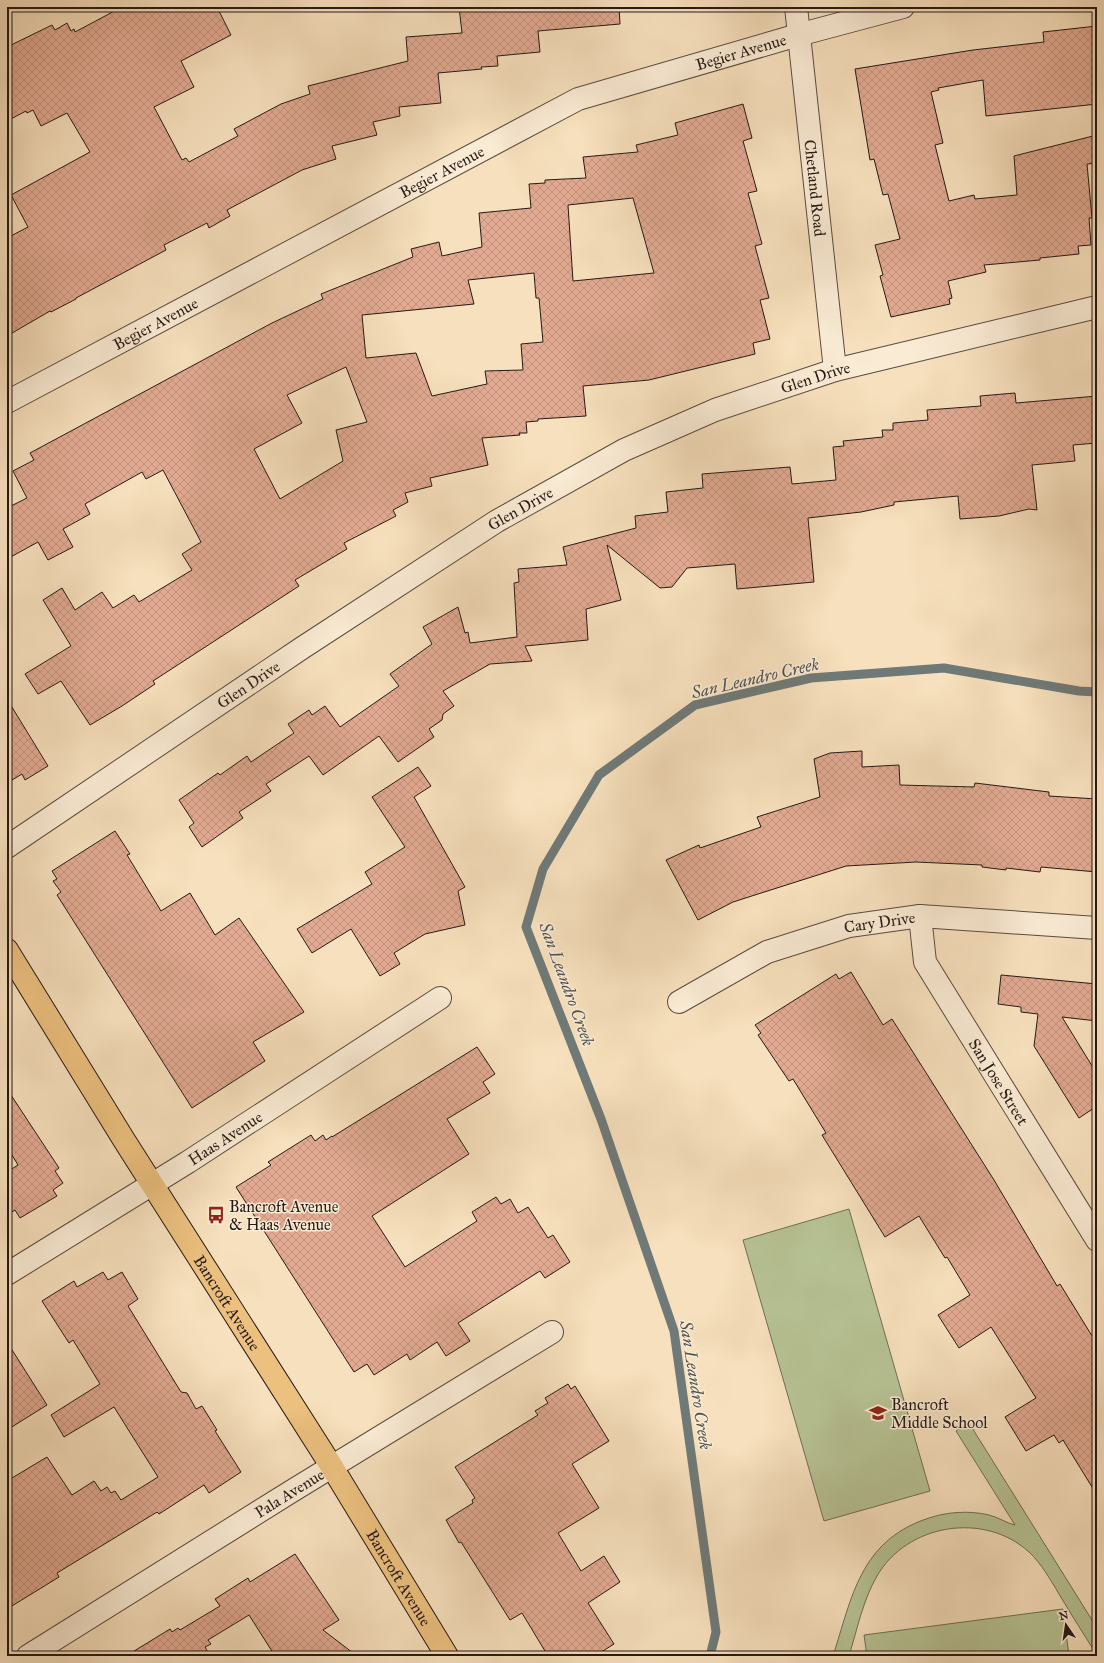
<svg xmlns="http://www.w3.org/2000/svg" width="1104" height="1663" font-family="'IM FELL Great Primer',serif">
  <defs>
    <pattern id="building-cross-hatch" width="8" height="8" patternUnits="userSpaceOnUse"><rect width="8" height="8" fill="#e2aa92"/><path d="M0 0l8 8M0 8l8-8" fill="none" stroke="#c2927d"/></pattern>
  </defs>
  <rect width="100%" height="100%" fill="#f7e0bd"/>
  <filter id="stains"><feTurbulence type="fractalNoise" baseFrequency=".005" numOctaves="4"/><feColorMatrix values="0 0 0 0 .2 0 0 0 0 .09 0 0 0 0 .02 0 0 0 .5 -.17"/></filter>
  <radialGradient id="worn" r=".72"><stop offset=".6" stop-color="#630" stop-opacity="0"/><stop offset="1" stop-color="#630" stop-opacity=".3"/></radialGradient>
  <!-- pitch -->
  <g fill="#b7c395" stroke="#6e6e55">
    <polygon points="849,1209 930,1491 824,1521 743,1240"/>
    <path d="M969 1423 1097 1628V1655C1084 1635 1071 1614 1059 1594 1050 1579 1041 1563 1029 1552 984 1511 907 1524 877 1576 863 1600 857 1630 849 1656H833C852 1597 860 1542 926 1519 945 1512 969 1510 989 1515 998 1517 1006 1523 1015 1525L956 1431Z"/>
    <polygon points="1063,1609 1069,1656 867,1656 864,1635"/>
  </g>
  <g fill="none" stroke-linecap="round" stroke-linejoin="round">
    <!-- stream -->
    <polyline stroke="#6f7a78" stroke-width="9" points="710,1656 716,1632 674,1331 601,1119 526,927 543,869 599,775 695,705 811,678 944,668 1079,691 1097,692"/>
  </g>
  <!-- building -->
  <g fill="url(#building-cross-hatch)" stroke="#261915" fill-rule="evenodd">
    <polygon points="122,7 217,7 231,35 181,61 194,87 154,107 182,160 186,158 189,162 238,136 234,129 281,104 310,94 308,86 408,61 406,37 462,33 459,7 619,7 620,24 538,31 540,52 497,56 498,66 481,67 482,69 438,73 441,103 399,107 400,116 373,122 377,135 332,146 336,159 302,170 227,210 230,216 209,228 207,223 164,245 166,250 76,298 76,299 51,312 50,311 7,336 7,238 28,227 11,195 90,152 67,113 41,126 33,110 27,113 26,111 7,121 7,47 52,25 55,30 67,23 71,31 74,29 75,32"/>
    <polygon points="1097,26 1097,104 986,116 983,80 938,88 939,90 931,92 943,143 935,145 949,201 974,195 975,199 1017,195 1014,156 1097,135 1097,163 1087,164 1092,218 1089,218 1091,245 1078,246 1079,254 1040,258 1040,260 984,265 986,272 948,281 952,298 949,299 950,304 891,317 880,276 883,275 875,245 900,239 888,194 883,195 874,159 870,160 855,69 973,50 1044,42 1043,32"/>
    <path d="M743 104 752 138 743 141 757 191 748 193 762 244 755 246 769 298 760 300 770 339 753 343 755 354 649 380 583 386 586 416 538 419V421L526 422 527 433H519L520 435 482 438 488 465 430 478 432 486 405 493 408 502 393 510 396 516 344 543 347 549 295 580 299 586 153 681 155 684 122 706 90 725 61 681 38 694 25 674 71 646 43 600 62 588 75 610 102 592 113 608 134 595 139 602 192 570 182 554 201 542 163 470 146 479 142 472 85 504 90 514 63 529 73 547 48 560 38 542 7 559V508L27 498 13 471 34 460 30 453 272 323 323 299 321 294 413 257 411 249 439 242 442 256 482 247 479 213 531 208 529 184 545 183V180L586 178 583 157 638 152 636 145 678 135 675 123ZM633 198 654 273 573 281 568 205ZM534 273 536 298H539L543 342 521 344 523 370 485 371 487 384 432 396 416 353 366 358 362 315 474 304 468 280ZM346 367 367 422 336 430 343 461 280 499 254 449 302 423 287 395Z"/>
    <polygon points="1015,393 1016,403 1097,396 1097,443 1073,445 1075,461 1032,465 1037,510 1029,509 999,516 960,519 958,496 894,502 894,505 861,512 808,518 814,582 737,589 735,564 687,568 672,587 660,588 607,545 621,600 586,609 588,640 525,646 532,661 490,664 443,691 454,706 443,714 442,720 429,729 434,737 398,762 379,736 323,775 309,756 266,784 271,791 239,812 243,818 202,847 189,827 194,823 179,800 218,773 220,775 247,756 251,762 294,733 288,724 309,710 312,715 325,706 340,727 399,686 390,674 432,644 423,627 458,607 465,633 468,632 470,643 517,637 514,583 519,582 518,569 567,565 563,547 636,528 635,516 668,512 666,492 703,488 702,474 790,467 792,484 836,480 833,447 844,446 843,441 883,437 882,430 893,430 893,423 928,420 927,410 981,406 980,396"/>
    <polygon points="7,699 48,766 25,780 22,774 7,783"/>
    <polygon points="862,751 862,767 899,765 900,785 974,787 975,783 1049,792 1049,796 1097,799 1097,872 1041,867 1040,872 1006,868 1006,870 982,867 982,865 916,862 846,866 733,902 698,920 666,860 699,845 700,848 761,827 757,817 820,797 814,759 830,753"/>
    <polygon points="418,767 431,786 414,797 465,887 458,891 465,925 425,934 394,953 400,964 380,976 351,929 312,953 297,929 372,884 365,872 405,847 372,797"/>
    <polygon points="115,831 130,854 127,855 161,911 190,893 215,935 239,918 304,1012 253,1042 265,1061 192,1108 57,895 61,892 53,881 57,879 52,871"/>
    <polygon points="851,972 883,1025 892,1019 994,1180 1057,1286 1060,1284 1097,1344 1097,1495 1063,1440 1059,1443 1054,1435 1026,1451 1005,1417 1036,1398 991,1327 959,1348 938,1315 970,1295 947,1257 945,1258 919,1216 885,1237 822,1135 826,1133 793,1079 789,1081 758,1035 761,1033 755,1025 836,974 839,979"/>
    <polygon points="1001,975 1097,984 1097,1021 1062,1017 1097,1074 1097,1106 1079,1118 1034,1046 1038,1014 1021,1012 1021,1007 998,1004"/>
    <polygon points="477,1047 495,1074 483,1082 490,1093 447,1119 469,1154 372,1216 405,1267 477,1221 472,1212 496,1197 501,1204 510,1199 518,1213 528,1207 548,1238 553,1235 570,1262 545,1278 540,1271 458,1323 470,1341 446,1356 437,1342 410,1360 407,1354 374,1375 367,1364 354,1372 236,1187 271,1165 268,1162 311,1135 315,1141 323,1135 326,1140 332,1136 332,1137"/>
    <polygon points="7,1089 59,1168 55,1171 63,1183 53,1190 57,1196 20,1218 15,1210 7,1215 7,1172 18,1165 7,1147"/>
    <polygon points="103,1272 108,1280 122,1272 138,1299 128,1306 181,1392 187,1393 196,1409 202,1406 217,1430 215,1431 241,1472 209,1493 204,1485 159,1514 157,1512 57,1573 59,1577 7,1609 7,1481 47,1457 72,1495 94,1481 101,1491 107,1487 111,1493 115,1491 121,1500 158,1477 114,1407 64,1437 51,1415 100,1384 73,1340 69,1343 42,1301 74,1281 77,1287"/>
    <polygon points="7,1342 47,1405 7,1430"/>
    <polygon points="568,1384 571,1389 575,1386 609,1441 572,1464 599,1508 558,1533 581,1571 604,1556 620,1582 588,1603 614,1644 595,1656 548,1656 522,1613 510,1620 461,1542 459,1543 446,1520 473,1503 472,1500 475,1498 455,1467 538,1415 535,1411 548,1403 545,1398"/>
    <polygon points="295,1554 339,1620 323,1630 357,1656 275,1656 249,1615 208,1640 211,1644 205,1647 210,1656 126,1656 170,1629 172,1632 178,1628 180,1630 220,1606 215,1599 248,1578 250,1582"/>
  </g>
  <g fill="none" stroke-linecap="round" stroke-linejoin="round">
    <!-- minor casing -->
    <g stroke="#5a4b3f" stroke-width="24">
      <g id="minor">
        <path id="s1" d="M796 7 835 370"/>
        <path id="s2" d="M7 402 578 99 798 35 903 7"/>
        <path id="s3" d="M7 847 302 648 497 521 624 450 715 410 835 370 1097 307"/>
        <path id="s4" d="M920 916 925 962 1097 1240"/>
        <path id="s5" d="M679 1002 767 952 849 926 920 916 1097 928"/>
        <path id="s6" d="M7 1274 188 1162 440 998"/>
        <path id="s7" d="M28 1656 292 1491 552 1332"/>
      </g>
    </g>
    <!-- major casing -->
    <g stroke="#261915" stroke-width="24">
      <g id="major">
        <path id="s8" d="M7 950 124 1140 332 1467 447 1656"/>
      </g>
    </g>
    <!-- minor -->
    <use href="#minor" stroke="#faebd4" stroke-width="22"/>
    <!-- major -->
    <use href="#major" stroke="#ecc07e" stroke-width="22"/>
  </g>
  <!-- icons -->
  <defs>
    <g id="bus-bare" transform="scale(1.38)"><path d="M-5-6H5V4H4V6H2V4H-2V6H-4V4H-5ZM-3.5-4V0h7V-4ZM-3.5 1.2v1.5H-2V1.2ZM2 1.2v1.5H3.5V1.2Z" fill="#8f2418" stroke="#faebd4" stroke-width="2.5" paint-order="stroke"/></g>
    <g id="school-bare" transform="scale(1.38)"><path d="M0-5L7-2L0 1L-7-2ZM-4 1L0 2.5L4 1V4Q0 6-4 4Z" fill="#8f2418" stroke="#faebd4" stroke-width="2.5" paint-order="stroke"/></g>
  </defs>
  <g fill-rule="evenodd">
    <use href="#bus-bare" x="216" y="1215"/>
    <use href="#school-bare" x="878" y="1413"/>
  </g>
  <g text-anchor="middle" stroke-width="3" stroke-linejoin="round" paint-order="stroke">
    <!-- street labels -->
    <g font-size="16" fill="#261915" stroke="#faebd4">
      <text dy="6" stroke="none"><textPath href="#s2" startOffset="816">Begier Avenue</textPath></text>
      <text dy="6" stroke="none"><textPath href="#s2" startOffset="492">Begier Avenue</textPath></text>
      <text dy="6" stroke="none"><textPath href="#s1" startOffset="182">Chetland Road</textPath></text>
      <text dy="6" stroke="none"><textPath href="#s2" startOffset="168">Begier Avenue</textPath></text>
      <text dy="6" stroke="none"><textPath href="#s3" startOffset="939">Glen Drive</textPath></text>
      <text dy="6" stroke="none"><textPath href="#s3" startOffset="615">Glen Drive</textPath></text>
      <text dy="6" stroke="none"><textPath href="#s3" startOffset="291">Glen Drive</textPath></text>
      <text dy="6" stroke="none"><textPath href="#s5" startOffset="218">Cary Drive</textPath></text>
      <text dy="6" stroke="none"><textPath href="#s4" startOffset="187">San Jose Street</textPath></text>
      <text dy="6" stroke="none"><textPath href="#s6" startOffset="257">Haas Avenue</textPath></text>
      <text dy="6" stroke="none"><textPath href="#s8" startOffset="416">Bancroft Avenue</textPath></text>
      <text dy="6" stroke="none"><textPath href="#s7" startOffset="308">Pala Avenue</textPath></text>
      <text dy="6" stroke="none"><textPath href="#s8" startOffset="740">Bancroft Avenue</textPath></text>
    </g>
    <!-- poi labels -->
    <g font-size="16" fill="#261915" stroke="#faebd4" text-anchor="start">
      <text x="229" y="1212">Bancroft Avenue<tspan x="229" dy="18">&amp; Haas Avenue</tspan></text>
      <text x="891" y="1410">Bancroft<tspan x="891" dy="18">Middle School</tspan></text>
    </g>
    <!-- water labels -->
    <g font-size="17" font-style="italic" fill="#51524f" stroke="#faebd4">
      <text transform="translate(755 678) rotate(-13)" y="6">San Leandro Creek</text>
      <text transform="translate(567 984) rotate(70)" y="6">San Leandro Creek</text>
      <text transform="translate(696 1385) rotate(81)" y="6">San Leandro Creek</text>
    </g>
  </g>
  <!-- margin -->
  <rect width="1104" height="1663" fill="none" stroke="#f7e0bd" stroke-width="24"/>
  <rect x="8" y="8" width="1088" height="1647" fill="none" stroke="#261915" stroke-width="2"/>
  <rect x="12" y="12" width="1080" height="1639" fill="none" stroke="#261915"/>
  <!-- north arrow -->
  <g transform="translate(1066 1625) rotate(347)" stroke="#faebd4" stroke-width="3" paint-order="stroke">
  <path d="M0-3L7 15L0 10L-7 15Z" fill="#261915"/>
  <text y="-6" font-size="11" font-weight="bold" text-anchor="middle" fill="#261915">N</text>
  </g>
  <rect width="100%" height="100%" filter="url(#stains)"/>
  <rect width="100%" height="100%" fill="url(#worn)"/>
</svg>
